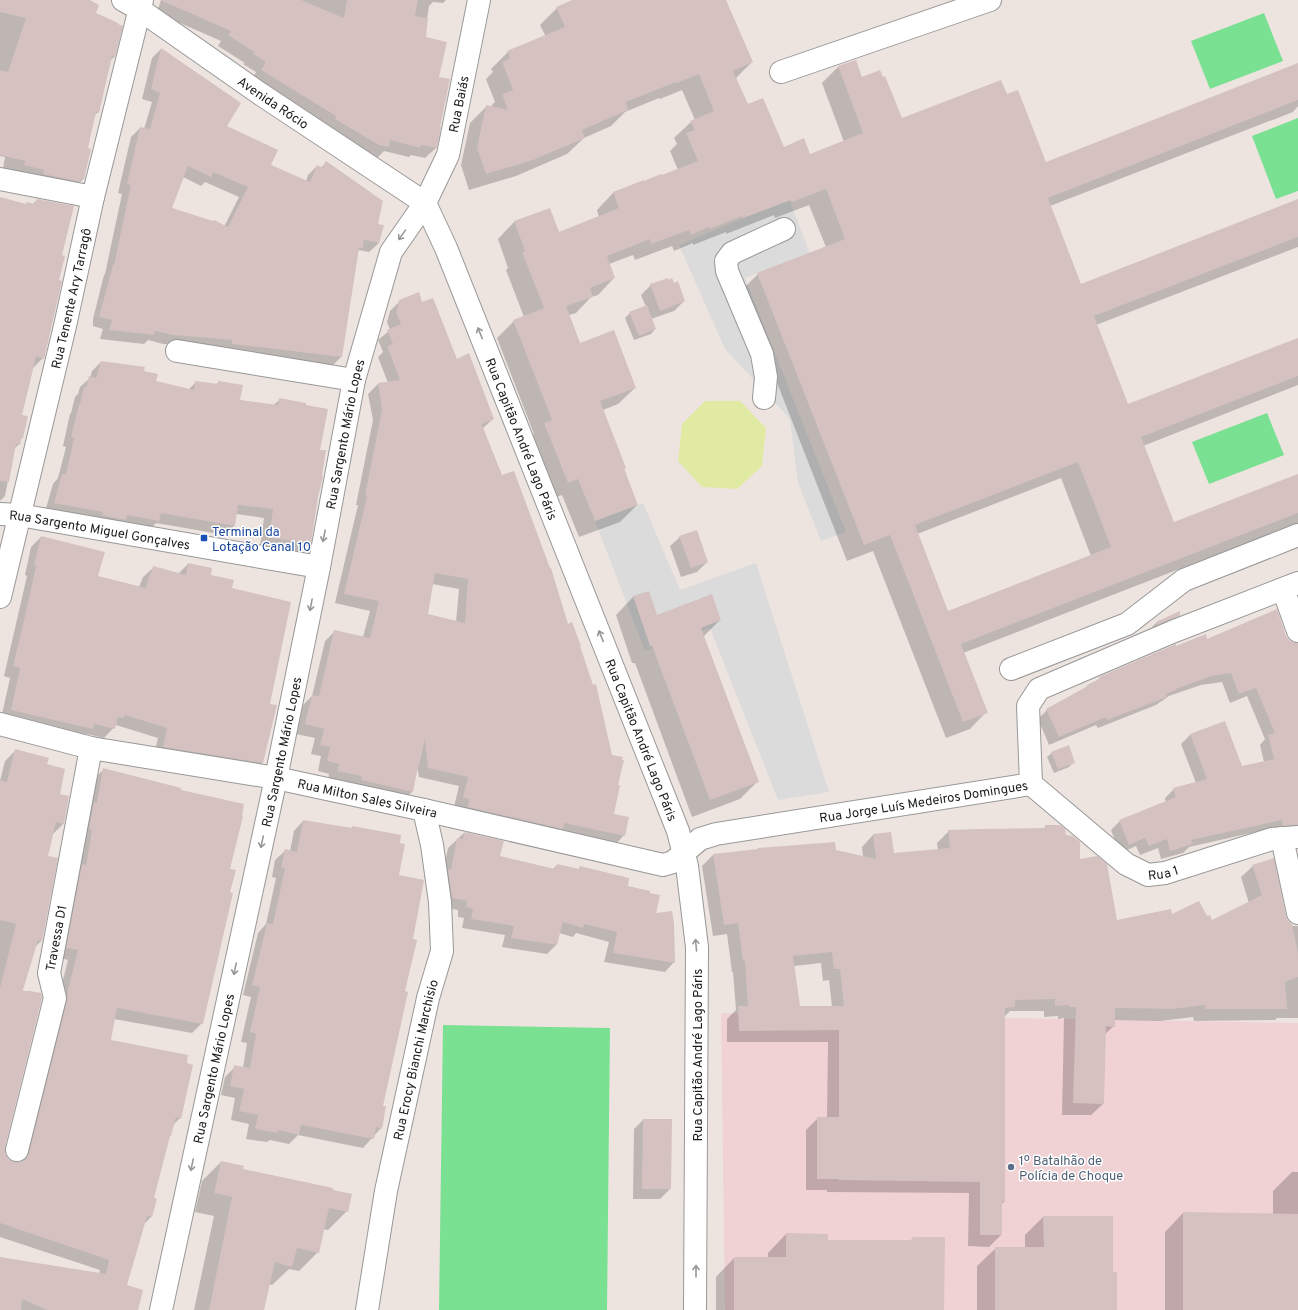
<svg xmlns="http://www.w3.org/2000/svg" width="1298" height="1310" font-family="Overpass,sans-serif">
  <rect width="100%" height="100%" fill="#ede4e0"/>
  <!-- military -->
  <polygon fill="#f0d2d5" points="721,1013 1298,1023 1298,1310 725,1310"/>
  <!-- grass -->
  <polygon fill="#e1eaa3" points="705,401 740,401 766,428 762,466 737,489 702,487 678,461 682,424"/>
  <!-- pitch -->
  <g fill="#7ae092">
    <polygon points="1264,13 1283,61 1210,89 1191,41"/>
    <polygon points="1298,118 1298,191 1276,199 1252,136"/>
    <polygon points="1267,413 1284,455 1209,484 1192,442"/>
    <polygon points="443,1025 610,1028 607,1310 439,1310"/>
  </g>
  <!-- parking -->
  <g fill="#dbdbdb">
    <polygon points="789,199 810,253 745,278 846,532 821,541 798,483 790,419 725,349 679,245"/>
    <polygon points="643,503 680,590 756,563 829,792 778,800 710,628 645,651 595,521"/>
  </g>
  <!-- shadow -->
  <g fill="#0003" fill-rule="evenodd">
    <polygon points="0,0 88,0 95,14 121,27 114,57 110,61 98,112 94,116 87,149 83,179 73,189 14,175 16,171 3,168 5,157 0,156"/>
    <polygon points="161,0 446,0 443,3 433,2 429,6 424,38 438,77 436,148 425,158 411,155 409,157 384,151 378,157 368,155 251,81 256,72 243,64 245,63 218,46 221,41 180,23 175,28 156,15"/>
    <path d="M575 0H725L752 62 735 79 747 106 784 148 809 155 844 142 822 83 838 67 862 79 901 120 1006 95 1045 163 1298 66V106L1293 112 1050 206 1081 285 1298 200V247L1096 325 1128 405 1298 339V385L1143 446 1174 524 1298 475V523L963 653 986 712 970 729 946 738 873 551 847 561 741 291 758 274 826 247 809 205 775 218 774 215 726 234V232L693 245V243L674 251 672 246 635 260 633 255 609 264 614 278 598 295 591 297 576 313 569 315 580 344 635 388 618 404 603 410 637 505 620 522 579 537 562 495 551 499 528 440 534 434 497 338 514 321 524 317 506 270 508 268 498 239 514 222 549 209 559 233 599 217 597 210 613 193 643 181 644 182 678 170 670 151 677 144 674 138 691 122 695 120 682 90 660 99 659 98 625 112 611 126 584 138 567 154 516 176 469 190 461 165 470 123 487 106 490 107 495 102 486 79 493 72 491 69 508 52 546 37 540 25 557 8ZM1061 478 1091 556 947 612 917 534Z"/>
    <path d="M161 49 225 126 270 166 306 181 308 175 317 166 321 168 326 162 377 225 379 243 369 252 359 250 358 252 341 357 332 366 224 348 163 344 148 340 144 344 100 339 103 329 93 326V319L104 275 105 274 122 194 118 193 131 137 140 128 144 129 152 102 142 99 152 58ZM183 177 201 186 205 182 239 197 224 227 171 208Z"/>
    <polygon points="0,198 25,205 26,204 32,205 37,200 60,256 43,358 33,368 21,416 19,444 14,449 5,496 0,501"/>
    <polygon points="651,285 684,301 674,311 651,319 655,329 651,334 634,340 625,318 630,313 646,307 641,295"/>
    <path d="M400 301 422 303 493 419 483 428 501 477 567 625 579 647 617 786 613 815 624 835 615 845 454 807 459 786 419 777 417 766 412 792 402 801 328 780 329 774 318 771 321 756 311 754 315 738 296 734 303 705 312 696 325 641 335 631 363 637 370 611 335 603 358 505H356L373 420 368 394 378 384 388 383 378 357 383 352 378 340 390 330 387 322 390 311ZM432 584 459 589 456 622 426 615Z"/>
    <polygon points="101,362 143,372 155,382 188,390 196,382 215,385 219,382 239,400 273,406 280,399 319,451 317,497 310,543 300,552 260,547 264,518 236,514 234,526 225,535 156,523 149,530 45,512 53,484 58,478 66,447 63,446 70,414 71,413 75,397 78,394 80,387 90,378 92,371"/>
    <polygon points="41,537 97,577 139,587 143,577 153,568 178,574 188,564 231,589 262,763 252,773 153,757 158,738 116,725 104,738 87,734 83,738 1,719 10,678 4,676 27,576 25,575 31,547"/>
    <polygon points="680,537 707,562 697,572 681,577 670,546"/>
    <polygon points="648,592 657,616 720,620 703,637 758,781 740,799 692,817 635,663 632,663 616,615 633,597"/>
    <polygon points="1179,615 1174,620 1152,629 1152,627 1156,623"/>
    <polygon points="1285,636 1289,641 1298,644 1298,830 1273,828 1189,847 1183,853 1161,859 1158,848 1140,855 1136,846 1120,853 1111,830 1120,821 1166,802 1165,798 1174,789 1196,783 1181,744 1190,735 1224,722 1241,767 1264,762 1260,745 1265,739 1247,696 1230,703 1222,682 1201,685 1169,696 1156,705 1098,728 1096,725 1049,745 1038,719 1047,710 1082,691 1087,686 1095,682 1100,678 1174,647 1207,640"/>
    <polygon points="15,751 46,765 58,794 63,824 53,834 47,857 57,859 41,941 35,947 22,990 4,1147 4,1153 7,1159 14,1163 20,1163 58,1012 58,1000 68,960 57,957 94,779 104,769 229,870 229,893 202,1023 192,1033 114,1019 110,1040 180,1118 173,1125 170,1136 169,1138 152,1198 156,1199 151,1217 144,1224 126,1286 135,1310 0,1310 0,1258 99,1274 100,1270 0,1237 0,781 5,761"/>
    <polygon points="1052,753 1074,762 1069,767 1054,773 1047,757"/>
    <polygon points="303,821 350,829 353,827 398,876 423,881 412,940 404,992 382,1107 381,1128 363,1148 298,1135 289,1144 270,1140 267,1142 246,1139 249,1124 231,1120 235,1098 221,1095 225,1077 234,1068 243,1068 247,1043 241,1042 251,997 243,995 258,933 266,924 276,878 272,877 275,860 285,851 290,851 294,831"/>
    <path d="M1046 826 1065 836 1078 860 1116 921 1171 916 1206 918 1212 921 1249 903 1241 877 1253 866 1288 922 1293 926H1298V1018H1277L1275 1020 1194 1021 1193 1017 1160 1021 1114 1020V1026L1104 1035 1103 1104 1091 1115H1062L1064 1018 1058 1019V1016L1044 1017V1011H1010L1004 1017V1202L1001 1204V1235L989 1247 968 1246 969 1193 827 1192V1190H806V1130L818 1118H827L828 1042H727V1019L736 1010 733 972H732L727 934 713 936 702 866 713 855 757 850 758 849 835 851 863 857 862 847 873 835 893 854 938 850 937 843 949 831 1043 829ZM821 963 823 981 829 980 832 1007H799L794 966Z"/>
    <polygon points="464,833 499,857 552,870 557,865 578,870 580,867 627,887 655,914 674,962 665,972 604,962 609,942 576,933 573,937 559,933 556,945 547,954 502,947 505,935 462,928 464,918 458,917 458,910 443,907 442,877 448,848"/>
    <polygon points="643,1120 671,1120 670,1189 660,1199 633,1199 634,1129"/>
    <polygon points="221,1162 347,1211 328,1230 323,1229 318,1252 299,1271 289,1269 272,1285 269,1284 263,1310 194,1310 214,1216 195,1212 202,1181"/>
    <polygon points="1292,1172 1298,1172 1298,1310 1165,1310 1165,1232 1183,1213 1273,1214 1273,1191"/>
    <polygon points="1043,1217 1112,1273 1116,1310 977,1310 977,1266 996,1248 1025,1248 1025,1235"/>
    <polygon points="786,1234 827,1241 910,1241 913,1238 943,1310 716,1310 716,1277 734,1258 768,1258 768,1253"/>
  </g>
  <!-- building -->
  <g fill="#d4c1c0" fill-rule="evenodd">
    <polygon points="0,0 90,0 99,5 96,13 118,23 118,24 123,26 115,57 112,56 99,113 96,112 88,148 91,149 84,179 81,179 80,182 43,174 44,170 24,165 25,161 0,155 0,70 8,72 26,18 0,12"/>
    <polygon points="160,0 301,0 344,18 347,0 418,0 415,16 428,18 426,37 447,42 439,77 450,79 440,127 441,127 437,148 421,145 420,148 390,140 389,147 379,145 335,119 336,116 261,70 266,62 253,54 254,52 228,35 231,31"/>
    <path d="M572 0H726L753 62 733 71 748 104 763 98 784 147 804 138 810 154 863 133 838 66 856 60 862 77 880 70 883 77 885 76 902 118 1001 80 1007 94 1018 90 1046 162 1298 63V100L1048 198 1081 284 1298 199V237L1094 316 1128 404 1298 338V376L1141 437 1174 522 1298 474V513L961 644 988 713 963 722 890 535 864 545 757 273 845 239 826 189 792 202 791 200 743 218 742 216 710 229 709 227 691 235 689 230 651 244 650 239 607 256 615 278 590 288 593 297 566 306 580 343 614 330 636 388 600 401 626 468 624 469 638 505 595 521 578 479 568 483 544 423 552 420 513 320 544 308 522 252 525 251 514 221 550 208 559 232 619 208 613 192 644 180V181L661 174 662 175 698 161 686 133 695 130 690 121 714 111 699 74 677 83 676 82 626 102 628 110 582 130 585 138 533 160 486 174 477 148 486 105 508 110 502 94 513 90 502 62 510 58 507 51 565 27 556 7ZM1078 462 1111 547 948 611 915 525Z"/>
    <path d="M161 48 241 103 227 126 278 150 271 165 310 182 317 165 323 168 326 161 383 201 378 224 384 225 379 243 364 240 363 248H359L342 357 232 344V340L173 335 155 331 154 335 109 330 112 320 99 317 113 265H114L125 213 131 185 127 184 140 127 150 129 160 93 151 89ZM188 166 211 177 213 172 248 187 228 227 214 220 213 221 172 208Z"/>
    <polygon points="0,197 26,204 26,202 35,204 37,199 74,206 62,255 65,256 59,280 62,281 44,359 36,356 22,415 28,416 23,438 21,439 20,445 16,444 9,482 0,481"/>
    <polygon points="668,278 668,280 672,278 674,283 678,281 685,301 660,311 650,284"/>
    <path d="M419 292 422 302 433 298 457 359 469 353 494 419 482 424V425L502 475 514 471 550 568H551L568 624 572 622 581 646H580L593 685 596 684 612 755 623 757 622 760H624L618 785H620L614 814 629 817 625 836 564 823 563 829 468 807 469 799 463 798 468 777 428 768 425 739 419 766H418L413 792 361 780 362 776 337 771 339 764 327 761 330 747 320 745 324 729 305 724 312 695 319 696 334 630 370 638 379 601 344 594 367 496 365 495 382 410 378 383 400 380 387 346 393 344 387 330 401 324 396 312 399 300ZM435 573 468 579 465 623 428 614Z"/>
    <polygon points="647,305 656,329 639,336 629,312"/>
    <polygon points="101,361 145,367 144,371 158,374 156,381 194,390 195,381 218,384 218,381 243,385 240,400 278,405 279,398 306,403 306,405 328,409 320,450 326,450 322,475 323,476 318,497 311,543 269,538 273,509 238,505 235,526 161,513 159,521 127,515 126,520 102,515 103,512 54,503 62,474 66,474 74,438 71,437 79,404 80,404 84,387 86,387 89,376 96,378"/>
    <polygon points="697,530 708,562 691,568 679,536"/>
    <polygon points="41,536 105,552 98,576 146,588 150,573 151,574 153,566 186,575 188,563 212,568 211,575 234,580 232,588 291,602 270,704 277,705 263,763 163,747 167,728 125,715 124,718 118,717 115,729 94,724 93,729 11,710 20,668 13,666 25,616 36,566 34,565"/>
    <polygon points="649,591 657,615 712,594 721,620 701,628 759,782 710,800 652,646 650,646 633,596"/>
    <polygon points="1277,609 1286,636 1290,641 1298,643 1298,825 1283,826 1282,820 1191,840 1193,844 1170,851 1167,839 1149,846 1145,838 1129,845 1119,820 1176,797 1173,788 1207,779 1190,734 1225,721 1242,766 1274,759 1268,735 1275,733 1256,688 1239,694 1231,673 1211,676 1176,689 1176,690 1166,694 1167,697 1107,720 1106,717 1059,737 1046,709 1088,686 1087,685 1100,679 1099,677 1176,644 1176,646 1206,634 1207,639"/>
    <polygon points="1180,611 1180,616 1157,625 1156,622"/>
    <polygon points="1069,745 1075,763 1058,769 1051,752"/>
    <polygon points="15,749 49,758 47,764 65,769 60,794 69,796 64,824 56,822 48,856 58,858 42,941 38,940 23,990 24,991 30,991 41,993 42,998 5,1147 5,1153 8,1159 14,1162 20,1162 26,1159 29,1153 67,1001 68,990 78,950 66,948 82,864 86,865 92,830 89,829 94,802 97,803 103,768 181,788 181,790 244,804 242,816 243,816 230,869 236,870 230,892 233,893 203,1024 117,1008 111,1040 188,1055 187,1063 193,1065 181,1119 176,1117 171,1136 170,1136 154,1198 157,1199 152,1217 147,1216 127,1285 143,1290 138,1310 47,1310 22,1299 21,1310 0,1310 0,1257 106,1274 109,1260 0,1223 0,988 16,924 0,920 0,780 7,782"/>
    <polygon points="303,820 352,828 352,826 401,835 400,843 405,844 399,875 424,880 413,939 417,940 405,991 408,992 383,1106 386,1106 382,1129 376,1127 374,1139 301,1125 299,1135 278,1130 278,1133 255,1129 258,1115 239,1111 244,1089 230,1086 234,1065 250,1068 256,1034 250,1032 260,987 252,985 267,923 273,924 285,868 281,868 285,849 297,852"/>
    <path d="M1045 825H1060L1065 829 1066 835 1073 836 1080 842V859L1097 856 1107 864 1117 920 1171 909 1172 914 1199 901 1207 916 1210 915 1212 920 1262 895 1252 865 1274 858 1286 916 1288 921 1292 924 1298 953V977L1285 982 1287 1009H1205V1005L1173 1009 1115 1008V1027L1106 1026 1104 1104 1073 1103 1076 1007H1069V1005L1055 1006V999L1015 1000V1007L1005 1008V1202L1002 1201V1235H980V1182L839 1180 838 1179H817V1117H839V1030L739 1031 738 1006H748L745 961H743L738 923 724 925 713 854 758 849V848L835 842 836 850 876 859 873 834 891 832 894 853 950 848 948 830 978 829 1045 828ZM832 952 834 969H840L844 1006H800L793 956Z"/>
    <polygon points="464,832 504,841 500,856 555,869 557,864 579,869 580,866 629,878 628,886 650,891 650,893 660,895 656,913 672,911 674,923 675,963 613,953 617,932 584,924 583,928 563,922 557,945 511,938 514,926 471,919 473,909 466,907 467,901 452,898 448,869 451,870 457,838 463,839"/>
    <polygon points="643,1119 672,1119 671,1189 642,1189"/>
    <polygon points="221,1161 244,1166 243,1169 333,1188 333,1190 352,1194 348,1212 329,1208 319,1253 297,1248 292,1267 275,1262 264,1310 209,1310 232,1197 214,1193"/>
    <polygon points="1183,1212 1298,1214 1298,1310 1183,1310"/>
    <polygon points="1043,1216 1113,1216 1113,1272 1117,1272 1117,1310 995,1310 995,1247 1044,1247"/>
    <polygon points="786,1233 828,1234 828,1240 912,1240 913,1237 945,1237 944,1310 734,1310 734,1257 786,1257"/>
  </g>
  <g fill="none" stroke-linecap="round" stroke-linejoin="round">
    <!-- minor casing -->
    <g stroke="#989898" stroke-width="24">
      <g id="minor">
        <path id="s1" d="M123 0 139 9 259 93 425 203"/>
        <polyline points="781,72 990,0"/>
        <polyline points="0,179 93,197"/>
        <path id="s2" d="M425 203 446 248 678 831 687 866 697 947 695 1310"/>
        <polyline points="177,351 354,380"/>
        <polyline points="764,398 766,377 762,354 727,271 726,261 732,253 784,229"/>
        <path id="s3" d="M0 514 19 515 319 567"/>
        <polyline points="1283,589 1298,631"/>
        <path id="s4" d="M0 597 65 326 93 197 142 0"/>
        <polyline points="1011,669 1127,624 1184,580 1298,535"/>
        <path id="s5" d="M0 724 91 748 276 778 424 810 663 865 673 862 700 839 716 834 1031 784 1028 706 1039 689 1172 632 1298 583"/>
        <path id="s6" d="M1031 784 1126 864 1148 875 1165 873 1272 839 1298 837"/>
        <polyline points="1282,838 1298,913"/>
        <path id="s7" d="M17 1150 55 998 49 973 91 748"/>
        <path id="s8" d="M161 1310 276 778 319 567 354 380 391 252 425 203 448 155 479 0"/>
        <path id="s9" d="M367 1310 386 1191 428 998 442 951 440 902 432 845 424 810"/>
      </g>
    </g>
    <!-- minor -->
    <use href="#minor" stroke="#fff" stroke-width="22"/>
  </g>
  <!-- one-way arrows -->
  <defs><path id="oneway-shaft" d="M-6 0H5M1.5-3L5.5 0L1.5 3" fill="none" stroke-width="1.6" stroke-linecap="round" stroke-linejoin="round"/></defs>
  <g stroke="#989898">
    <use href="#oneway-shaft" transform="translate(402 235) rotate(125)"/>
    <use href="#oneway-shaft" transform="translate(480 333) rotate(-112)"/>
    <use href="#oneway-shaft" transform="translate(324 536) rotate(101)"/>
    <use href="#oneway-shaft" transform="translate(311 605) rotate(101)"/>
    <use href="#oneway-shaft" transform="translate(601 636) rotate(-112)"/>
    <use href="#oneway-shaft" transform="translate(262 842) rotate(102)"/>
    <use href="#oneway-shaft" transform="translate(696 945) rotate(-95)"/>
    <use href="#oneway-shaft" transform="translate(235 969) rotate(102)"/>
    <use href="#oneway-shaft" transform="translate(192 1165) rotate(102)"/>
    <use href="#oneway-shaft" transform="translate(696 1271) rotate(-90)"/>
  </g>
  <!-- markers -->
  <rect fill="#1a4fb4" stroke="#fff" stroke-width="1.5" x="200" y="534" width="8" height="8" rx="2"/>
  <circle fill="#5c6f8a" stroke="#fff" stroke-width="1.5" cx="1011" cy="1167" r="4"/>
  <g text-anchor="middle" stroke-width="3" stroke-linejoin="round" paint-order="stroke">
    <!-- street labels -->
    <g font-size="13" fill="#1b1b1b" stroke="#fff">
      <text dy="5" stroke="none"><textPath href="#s1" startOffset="182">Avenida Rócio</textPath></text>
      <text dy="5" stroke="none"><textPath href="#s8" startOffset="1248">Rua Baiás</textPath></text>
      <text dy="5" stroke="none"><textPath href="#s4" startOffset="307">Rua Tenente Ary Tarragô</textPath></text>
      <text dy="5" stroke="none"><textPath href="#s8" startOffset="895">Rua Sargento Mário Lopes</textPath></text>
      <text dy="5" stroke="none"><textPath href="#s2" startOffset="255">Rua Capitão André Lago Páris</textPath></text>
      <text dy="5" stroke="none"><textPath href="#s3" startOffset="101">Rua Sargento Miguel Gonçalves</textPath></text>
      <text dy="5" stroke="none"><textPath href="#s2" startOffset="579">Rua Capitão André Lago Páris</textPath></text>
      <text dy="5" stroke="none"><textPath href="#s8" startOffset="571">Rua Sargento Mário Lopes</textPath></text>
      <text dy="5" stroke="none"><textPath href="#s5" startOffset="375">Rua Milton Sales Silveira</textPath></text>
      <text dy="5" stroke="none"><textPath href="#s5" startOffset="951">Rua Jorge Luís Medeiros Domingues</textPath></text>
      <text dy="5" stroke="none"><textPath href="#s6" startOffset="164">Rua 1</textPath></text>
      <text dy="5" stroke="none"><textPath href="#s7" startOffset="218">Travessa D1</textPath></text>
      <text transform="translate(697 1055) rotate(-90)" y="5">Rua Capitão André Lago Páris</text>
      <text dy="5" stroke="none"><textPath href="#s9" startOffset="255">Rua Erocy Bianchi Marchisio</textPath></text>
      <text dy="5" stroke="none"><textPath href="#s8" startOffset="247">Rua Sargento Mário Lopes</textPath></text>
    </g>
    <!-- transit labels -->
    <g font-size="13" fill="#164399" stroke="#fff" text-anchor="start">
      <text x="212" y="536">Terminal da<tspan x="212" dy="15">Lotação Canal 10</tspan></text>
    </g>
    <!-- service labels -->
    <g font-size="13" fill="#4e5e75" stroke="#fff" text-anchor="start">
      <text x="1019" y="1165">1º Batalhão de<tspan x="1019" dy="15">Polícia de Choque</tspan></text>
    </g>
  </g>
</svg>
